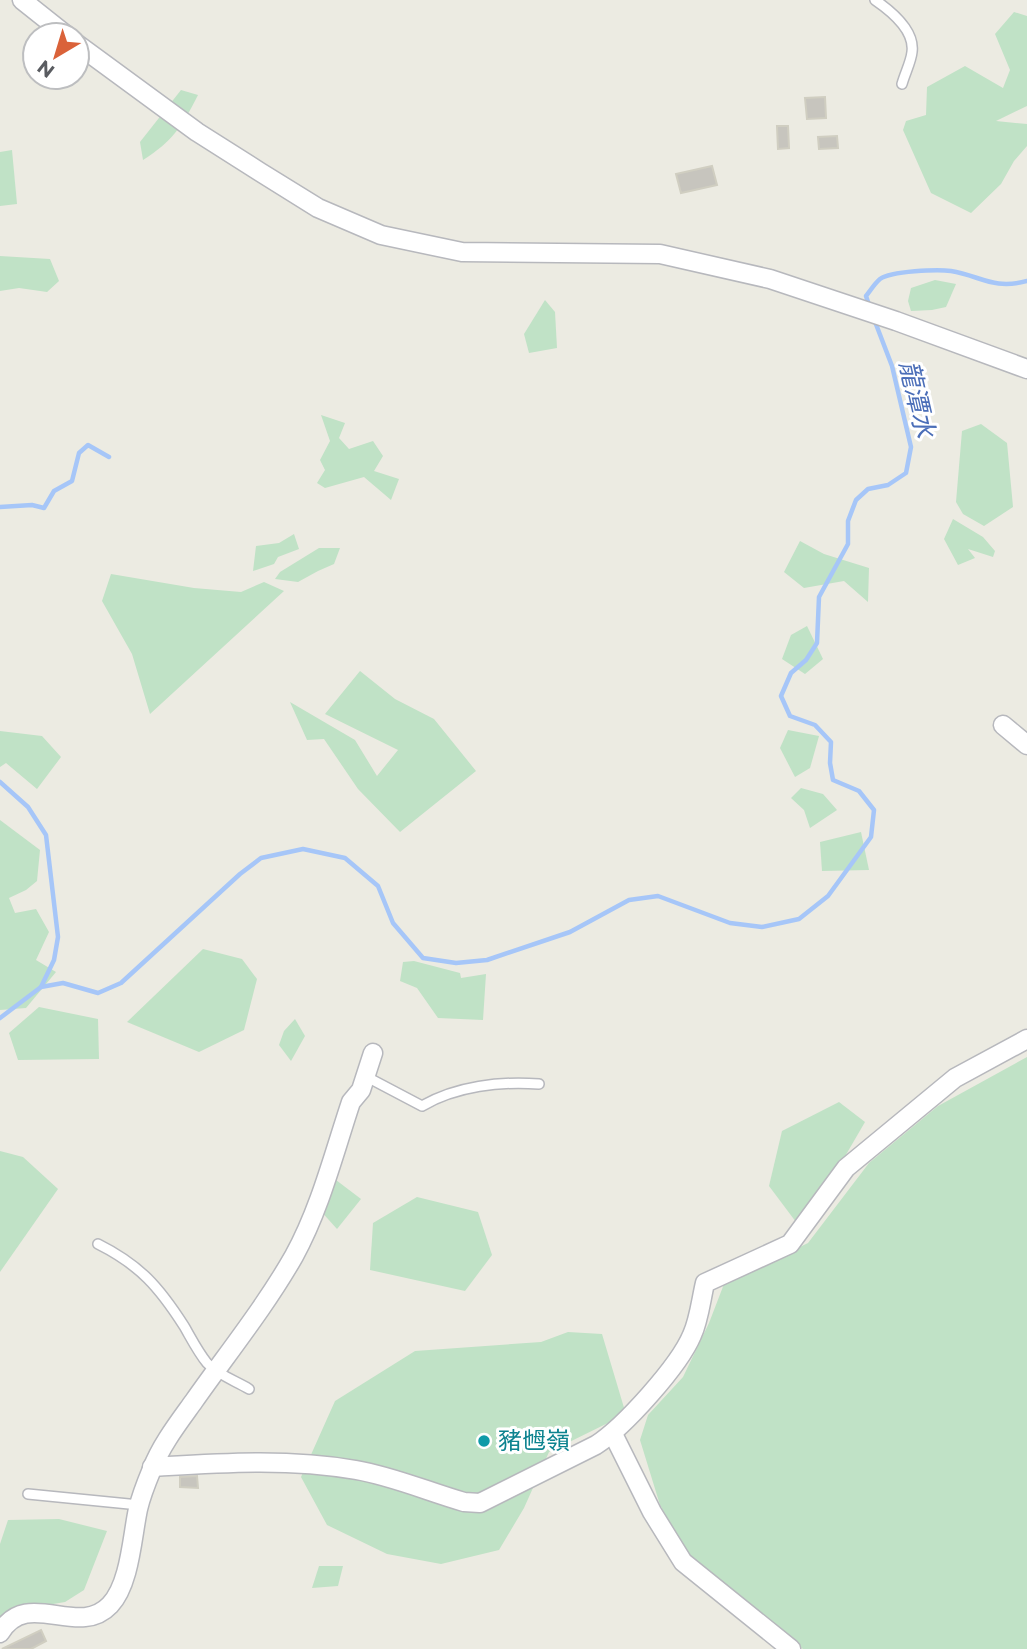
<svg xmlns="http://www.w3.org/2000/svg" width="1027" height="1649" font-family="Montserrat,'Noto Sans TC',sans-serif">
  <rect width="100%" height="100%" fill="#ecebe2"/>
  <!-- green -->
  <g fill="#c0e2c6">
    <polygon points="1014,12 1027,16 1027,106 996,121 1027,124 1027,146 1014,161 1001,184 971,213 931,193 903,130 906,121 926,115 927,87 965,66 1003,88 1010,70 995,34"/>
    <path d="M181 90 198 95C182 126 173 141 143 160L140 142Z"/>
    <polygon points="12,150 17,204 0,206 0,152"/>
    <polygon points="0,256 50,259 59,281 47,292 19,288 0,291"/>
    <polygon points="935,280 956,284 946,307 932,310 911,311 908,301 911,288"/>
    <polygon points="545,300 555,312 557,348 529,353 524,334"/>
    <polygon points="321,415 345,423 339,438 349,449 373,441 383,456 374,471 399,479 391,500 364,477 325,488 317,483 325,470 320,460 330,441"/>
    <polygon points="981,424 1007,443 1013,507 984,526 963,514 956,502 962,431"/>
    <polygon points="953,519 983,537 995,551 993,557 968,549 975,558 958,565 944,539"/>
    <polygon points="294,534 299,549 278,557 274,564 253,571 256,546 279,543"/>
    <polygon points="800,541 824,554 869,568 868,602 844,581 804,588 784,572"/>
    <polygon points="319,548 340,548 334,564 318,571 298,582 275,579 280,572"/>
    <polygon points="111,574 194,588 241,592 264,582 284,591 150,714 132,654 102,601"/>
    <polygon points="807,626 823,659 805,674 782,659 791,635"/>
    <polygon points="360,671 395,699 434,719 476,771 400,832 358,789 324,739 307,740 290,702 355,740 377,776 398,750 325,714"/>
    <polygon points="788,730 819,736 810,768 795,777 780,748"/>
    <polygon points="0,731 42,736 61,757 37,789 6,763 0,767"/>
    <polygon points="801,788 823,794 837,810 810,828 804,810 791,798"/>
    <polygon points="0,820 40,850 37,881 26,890 9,898 15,913 36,909 49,932 36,960 56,972 26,1008 0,1010"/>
    <polygon points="861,832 869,870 822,871 820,842"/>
    <polygon points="203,949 242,959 257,979 244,1030 199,1052 127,1022"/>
    <polygon points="414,961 460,973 461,978 486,974 483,1020 438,1018 417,988 400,981 403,962"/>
    <polygon points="39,1007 98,1019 99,1059 18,1060 9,1033"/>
    <polygon points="295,1019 305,1036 291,1061 279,1045 284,1031"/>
    <polygon points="1027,1057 1027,1649 803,1649 691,1561 660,1505 640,1440 648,1415 683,1377 709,1323 724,1284 808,1243 869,1163 938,1106"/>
    <polygon points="839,1102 865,1122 833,1177 799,1226 769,1186 782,1131"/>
    <polygon points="0,1151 23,1157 58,1189 0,1272"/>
    <polygon points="336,1180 361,1199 337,1229 319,1209"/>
    <polygon points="417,1197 478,1212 492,1255 465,1291 370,1270 373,1223"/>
    <polygon points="568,1332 602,1334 625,1411 608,1423 549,1452 524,1508 499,1550 441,1564 387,1554 327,1525 301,1477 335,1401 415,1351 541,1342"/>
    <polygon points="59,1519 107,1531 84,1590 65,1602 6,1612 0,1619 0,1544 8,1520"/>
    <polygon points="319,1566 343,1566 338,1586 312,1588"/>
  </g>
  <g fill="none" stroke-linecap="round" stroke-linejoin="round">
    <!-- stream -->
    <g stroke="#a6c6f8" stroke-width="4.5">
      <path d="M870 308 866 296C870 291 875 283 880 279 891 271 938 269 951 271 981 276 993 290 1027 281"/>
      <polyline points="0,507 32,505 44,508 54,491 72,481 79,453 88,445 109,457"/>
      <polyline points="0,782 28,807 46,835 58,937 54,960 41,987"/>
      <polyline points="0,1018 41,987 63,983 98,993 121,983 240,874 261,858 303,849 345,858 378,886 393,923 423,958 456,963 487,960 570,932 629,900 658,896 730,923 762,927 799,919 828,896 871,837 874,810 859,791 833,780 830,763 831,742 815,725 790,716 781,696 791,673 806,660 817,643 819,597 848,544 848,521 856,500 868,489 888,485 906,473 911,447 892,366 874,319"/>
    </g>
  </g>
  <!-- building -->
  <g fill="#c7c5be" stroke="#d0cec1" stroke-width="2">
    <polygon points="825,97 826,118 807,119 805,98"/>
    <polygon points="777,126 788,126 789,148 778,149"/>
    <polygon points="837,136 838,148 819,149 818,137"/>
    <polygon points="712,166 717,185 681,193 676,174"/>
    <polygon points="197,1476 198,1488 180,1487 180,1477"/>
    <polygon points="41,1630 46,1641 31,1649 2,1649"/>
  </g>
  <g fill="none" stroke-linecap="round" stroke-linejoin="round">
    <!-- lane casing -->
    <g stroke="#b7b8bd" stroke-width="12">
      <g id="lane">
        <path d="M875 0C891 11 915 30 912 52 911 62 905 73 902 84"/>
        <path d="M365 1076 422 1106C456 1086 501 1081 539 1084"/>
        <path d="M98 1244C140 1265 159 1287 184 1326 191 1338 198 1352 207 1363 218 1375 236 1381 249 1389"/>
        <polyline points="28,1494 139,1505"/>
      </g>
    </g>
    <!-- street casing -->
    <g stroke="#b7b8bd" stroke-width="21">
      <g id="street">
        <polyline points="22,0 66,35"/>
        <polyline points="77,44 197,132 260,172 318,208 381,235 462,252 660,254 770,279 896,321 1027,369"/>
        <polyline points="1003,725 1027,745"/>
        <polyline points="613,1434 652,1512 683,1562 791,1649"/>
        <path d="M152 1467C220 1463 288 1458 356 1470 392 1476 429 1492 464 1502L480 1503 596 1445C624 1427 679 1366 692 1335 699 1320 701 1300 705 1283L790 1244 846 1168 955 1078 1027 1039"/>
        <path d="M0 1633C27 1587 78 1639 110 1605 130 1584 132 1537 138 1509 141 1496 147 1481 152 1469 161 1445 179 1422 194 1401 227 1354 265 1307 294 1256 320 1209 334 1153 351 1102L361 1090 373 1053"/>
      </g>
    </g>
    <!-- lane -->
    <use href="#lane" stroke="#fff" stroke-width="9"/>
    <!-- street -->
    <use href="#street" stroke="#fff" stroke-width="18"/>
  </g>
  <!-- markers -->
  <circle fill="#0f9aa8" stroke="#fff" stroke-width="2.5" cx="484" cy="1441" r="7"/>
  <g text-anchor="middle" stroke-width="6" stroke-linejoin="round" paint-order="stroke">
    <!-- culture labels -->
    <g font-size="24" fill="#0d838f" stroke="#fff" text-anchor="start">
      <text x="498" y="1449">豬乸嶺</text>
    </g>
    <!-- water labels -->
    <g font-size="26" font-style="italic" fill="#4b6eb8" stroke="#fff">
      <text transform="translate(917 399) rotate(77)" y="9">龍潭水</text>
    </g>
  </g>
  <!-- north arrow -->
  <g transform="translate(56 56) rotate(218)"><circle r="33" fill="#ffffff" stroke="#bdbec0" stroke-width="2"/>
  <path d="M0-5L12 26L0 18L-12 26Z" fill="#da6239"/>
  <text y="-10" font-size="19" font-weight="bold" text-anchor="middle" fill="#5a5c61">N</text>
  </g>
</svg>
